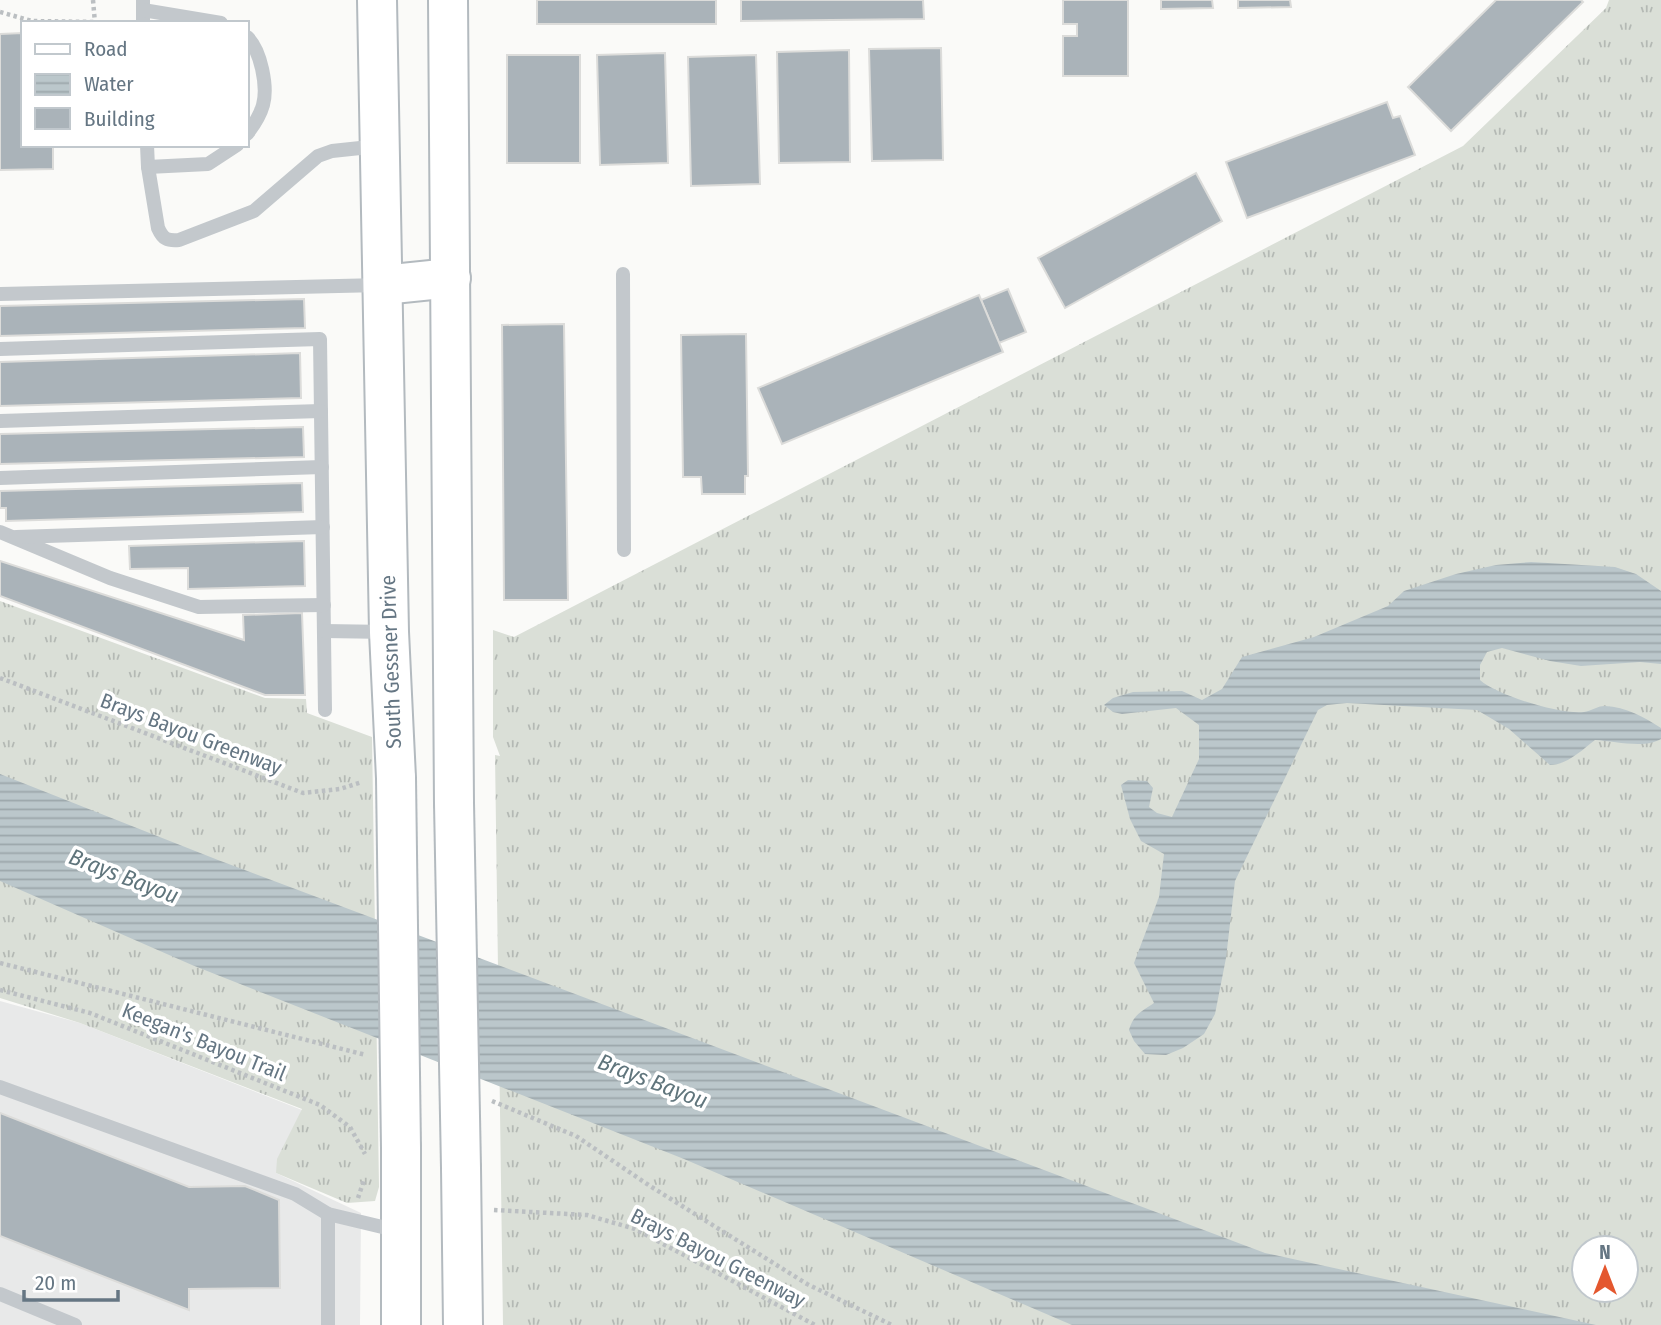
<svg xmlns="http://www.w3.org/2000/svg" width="1661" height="1325" font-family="'Fira Sans Condensed',sans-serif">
  <defs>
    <pattern id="grass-tufts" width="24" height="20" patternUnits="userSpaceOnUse" patternTransform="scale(1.75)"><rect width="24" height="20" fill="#dadfd7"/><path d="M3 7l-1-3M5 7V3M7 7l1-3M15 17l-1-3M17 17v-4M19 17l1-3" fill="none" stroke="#b4b9b4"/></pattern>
    <pattern id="water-rules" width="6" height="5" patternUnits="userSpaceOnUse" patternTransform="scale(1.75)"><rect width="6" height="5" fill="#bbc7cb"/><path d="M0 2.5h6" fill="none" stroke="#9ca6aa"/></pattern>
  </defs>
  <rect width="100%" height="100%" fill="#fafaf8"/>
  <!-- built -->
  <polygon fill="#e8e9e9" points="0,1001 80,1023 302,1110 276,1173 361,1213 360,1325 0,1325"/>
  <!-- grass -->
  <g fill="url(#grass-tufts)" fill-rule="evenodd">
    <path d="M1609 0H1661V1325H503L495 755 500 756 493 737V630L514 637 1463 146 1606 8ZM1584 1248H1626V1290H1584Z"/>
    <polygon points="0,601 265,698 306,699 307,713 372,737 379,1187 375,1201 347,1203 276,1173 277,1159 302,1109 80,1023 0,998"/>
  </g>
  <!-- water -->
  <g fill="url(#water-rules)">
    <path d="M1531 562 1615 567 1636 574 1661 591V664L1640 662 1581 666 1550 661 1502 648 1487 652 1480 665V680C1496 695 1561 715 1584 712 1591 711 1597 706 1605 706 1626 707 1644 717 1661 728V739C1644 749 1615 741 1595 740 1582 750 1567 765 1550 765L1509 729 1477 710 1347 703 1327 705 1318 710 1235 881 1226 958 1215 1014 1204 1034 1183 1048 1166 1055 1145 1054 1134 1041 1129 1030C1133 1015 1142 1011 1154 1003L1134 963 1159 897 1164 854 1141 841 1130 819 1121 785 1128 780 1147 781 1153 788 1149 807 1157 813 1172 817 1199 759V725L1176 708 1122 714 1113 712 1104 705 1113 698 1133 692 1182 691 1202 700 1222 689 1242 657 1314 637 1388 606 1404 591 1456 574 1496 565Z"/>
    <polygon points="0,774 218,860 1265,1253 1596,1325 1072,1325 684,1159 192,965 0,881"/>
  </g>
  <!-- building -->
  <g fill="#aab3b9" stroke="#dcdcda" stroke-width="2">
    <rect x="537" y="0" width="179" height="24"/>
    <polygon points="741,0 923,0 924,19 741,21"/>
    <polygon points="1063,0 1128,0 1128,76 1063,76 1063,36 1077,36 1077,24 1063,24"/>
    <polygon points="1161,0 1212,0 1213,8 1161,9"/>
    <polygon points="1238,0 1290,0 1291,7 1238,8"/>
    <polygon points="1496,0 1581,0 1583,2 1451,131 1408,87"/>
    <polygon points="23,33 23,145 53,145 53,169 0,170 0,34"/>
    <polygon points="941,48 943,160 872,161 869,49"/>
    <polygon points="849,50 850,162 779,163 777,52"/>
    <polygon points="665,53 668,163 600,165 597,55"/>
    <rect x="507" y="55" width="73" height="108"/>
    <polygon points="756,55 760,184 691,186 688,57"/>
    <polygon points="1387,102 1393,118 1400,116 1415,155 1247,218 1226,162"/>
    <polygon points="1196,173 1222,221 1065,308 1038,258"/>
    <polygon points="1008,289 1026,332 999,343 981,300"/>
    <polygon points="979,295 1003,352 782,444 758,388"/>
    <polygon points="304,299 305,328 0,336 0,306"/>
    <polygon points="564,324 568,600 504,600 502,325"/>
    <polygon points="746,334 748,476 745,476 745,494 702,494 701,477 683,477 681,335"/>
    <polygon points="300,353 301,398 0,406 0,362"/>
    <polygon points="303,427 304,457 0,464 0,434"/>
    <polygon points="302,483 303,512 6,521 6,508 0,508 0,491"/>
    <polygon points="304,541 305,586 188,589 188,568 130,569 129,546"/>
    <polygon points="0,561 244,640 243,615 302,613 305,695 265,695 0,596"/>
    <polygon points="0,1113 189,1187 245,1186 279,1200 280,1288 189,1289 189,1310 0,1236"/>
  </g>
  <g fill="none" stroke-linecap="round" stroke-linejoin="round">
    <!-- secondary casing -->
    <g stroke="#b3babf" stroke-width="42">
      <g id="secondary">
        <polyline points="377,0 389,632 396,778"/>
        <polyline points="448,0 454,803"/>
        <polyline points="383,285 451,278"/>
        <polyline points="461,1168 463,1325"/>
        <polyline points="401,1325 401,1148"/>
      </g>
    </g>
    <!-- path -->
    <g stroke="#bbbfc2" stroke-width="4.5" stroke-dasharray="3.5 3.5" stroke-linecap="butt">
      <polyline points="93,0 95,23"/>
      <polyline points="0,12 32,21 95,22"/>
      <polyline points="0,678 303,793 340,789 362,782"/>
      <polyline points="0,963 366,1055"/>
      <polyline points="0,990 90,1013 320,1105 350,1127 365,1154"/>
      <polyline points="492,1101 576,1136 650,1186 807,1284 892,1325"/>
      <polyline points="358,1198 364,1180"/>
      <polyline points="494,1210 587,1215 635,1229 815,1325"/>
    </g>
    <!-- lane -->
    <g stroke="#c3c8cc" stroke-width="14">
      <polyline points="143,0 143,23"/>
      <polyline points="143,10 221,23"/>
      <path d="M247 37C261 50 268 87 263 105 260 116 254 125 247 134"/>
      <path d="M147 145 148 167 158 228C163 239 167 241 179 240L254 211 318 156 332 151 379 146"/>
      <polyline points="148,167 208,164 237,145"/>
      <polyline points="623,274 624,550"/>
      <polyline points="0,294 381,285"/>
      <polyline points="0,349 320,339 325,710"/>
      <polyline points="0,421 321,411"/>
      <polyline points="0,478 322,467"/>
      <polyline points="0,532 110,578 199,607 324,605"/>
      <polyline points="16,537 323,527"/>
      <polyline points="324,631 389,632"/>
      <polyline points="0,1087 295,1194 328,1214 399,1231"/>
      <polyline points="0,1294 75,1325"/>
      <polyline points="328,1325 328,1214"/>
    </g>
    <!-- secondary -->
    <use href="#secondary" stroke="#fff" stroke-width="38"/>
    <!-- secondary-bridge casing -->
    <g stroke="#b3babf" stroke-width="42" stroke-linecap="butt">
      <g id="secondary-bridge">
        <polyline points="396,778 401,1148"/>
        <polyline points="454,803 461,1168"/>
      </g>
    </g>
    <!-- secondary-bridge -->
    <use href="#secondary-bridge" stroke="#fff" stroke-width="38"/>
  </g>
  <g text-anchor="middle" stroke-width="7" stroke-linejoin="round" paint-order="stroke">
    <!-- street labels -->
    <g font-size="21" fill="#657683" stroke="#fff">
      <text transform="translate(391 662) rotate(-92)" y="7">South Gessner Drive</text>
      <text transform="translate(191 734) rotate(21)" y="7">Brays Bayou Greenway</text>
      <text transform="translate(204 1042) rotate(22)" y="7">Keegan's Bayou Trail</text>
      <text transform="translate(718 1258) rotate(27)" y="7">Brays Bayou Greenway</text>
    </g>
    <!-- water labels -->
    <g font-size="23" font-style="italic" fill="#60757c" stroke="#fff">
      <text transform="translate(124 876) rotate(21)" y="8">Brays Bayou</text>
      <text transform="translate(653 1081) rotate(21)" y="8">Brays Bayou</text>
    </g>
  </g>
  <!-- legend -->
  <rect x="21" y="21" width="228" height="126" fill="#ffffff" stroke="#c1c8cd" stroke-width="2"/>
  <rect x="35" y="44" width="35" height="10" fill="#ffffff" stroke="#c1c8cd" stroke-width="2"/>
  <text x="84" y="56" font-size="21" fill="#657683">Road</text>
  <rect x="35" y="74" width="35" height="21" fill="url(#water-rules)" stroke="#c1c8cd" stroke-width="2"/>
  <text x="84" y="91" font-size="21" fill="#657683">Water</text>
  <rect x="35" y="108" width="35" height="21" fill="#aab3b9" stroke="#c1c8cd" stroke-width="2"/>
  <text x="84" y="126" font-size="21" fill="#657683">Building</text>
  <!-- north arrow -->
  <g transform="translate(1605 1269)"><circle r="33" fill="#ffffff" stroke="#c1c8cd" stroke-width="2"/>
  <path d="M0-5L12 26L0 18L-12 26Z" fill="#e4572e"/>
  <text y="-10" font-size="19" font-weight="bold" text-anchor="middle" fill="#657683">N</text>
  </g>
  <!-- scale -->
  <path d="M24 1290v10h94v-10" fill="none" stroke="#657683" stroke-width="3.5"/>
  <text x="35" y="1290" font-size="21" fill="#657683" stroke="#ffffff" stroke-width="5" paint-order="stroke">20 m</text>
</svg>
